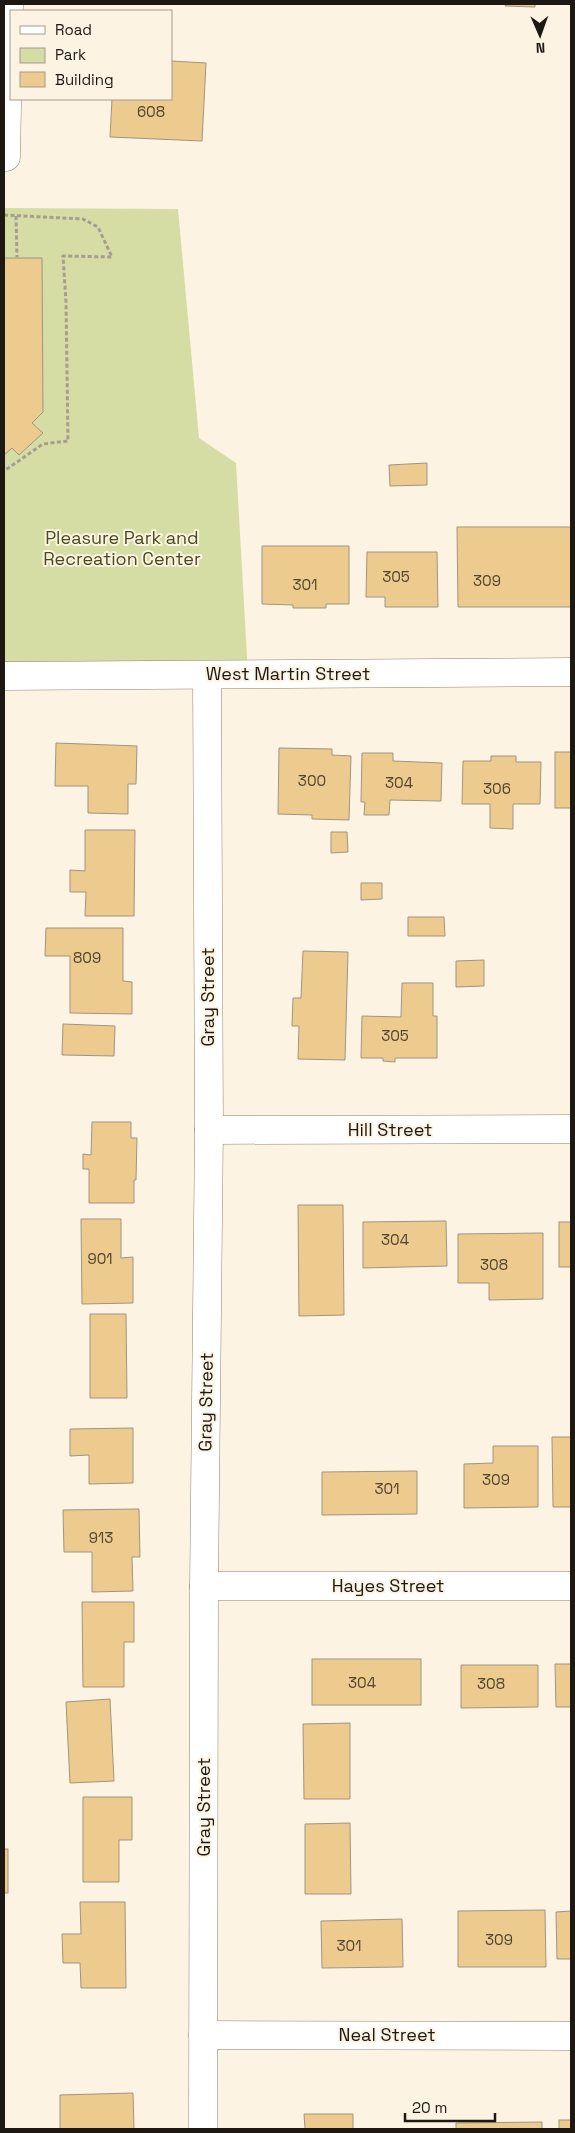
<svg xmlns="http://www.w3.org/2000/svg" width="575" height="2133" font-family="'Space Grotesk',sans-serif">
  <rect width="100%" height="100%" fill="#fdf3e3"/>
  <!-- green -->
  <polygon fill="#d5dda5" points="4,208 178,209 199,438 236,463 248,674 4,676"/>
  <!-- building -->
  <g fill="#edca8d" stroke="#a09581">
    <polygon points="506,4 535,4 535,7 505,6"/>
    <polygon points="171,61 206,63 202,141 110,137 112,99 171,99"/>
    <polygon points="4,258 42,258 43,412 32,423 43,433 19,455 12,448 4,455"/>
    <polygon points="427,463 427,485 390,486 389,465"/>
    <polygon points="457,527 571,527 571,607 458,607"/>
    <polygon points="262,546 349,546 349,604 326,604 326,608 293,608 293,605 262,604"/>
    <polygon points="367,552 437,552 438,607 385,607 385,597 366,597"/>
    <polygon points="56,743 137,746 136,784 128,784 128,814 88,813 88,786 55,786"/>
    <polygon points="279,748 332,749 332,755 351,756 349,820 312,819 312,815 278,814"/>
    <rect x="555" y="752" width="16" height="56"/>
    <polygon points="362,753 393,753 393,761 442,763 441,801 390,800 389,815 364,815 365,802 361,802"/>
    <polygon points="491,756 516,756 516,762 541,762 540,804 513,804 513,829 490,828 490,804 462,804 463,761 491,761"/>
    <polygon points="85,830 135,830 134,916 85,916 86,892 70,892 70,870 85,871"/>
    <polygon points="331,832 347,832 348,852 331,853"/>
    <polygon points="361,883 382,883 382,899 361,900"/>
    <polygon points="408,917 444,917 445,936 408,936"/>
    <polygon points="46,928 123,928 123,981 132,982 132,1014 70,1013 70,956 45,956"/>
    <polygon points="303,951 348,952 345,1060 298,1059 299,1026 292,1026 293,998 301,998"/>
    <polygon points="484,960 484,986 456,987 456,961"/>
    <polygon points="402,983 433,983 433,1016 437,1016 437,1058 395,1058 395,1062 383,1061 383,1058 361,1058 362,1016 401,1017"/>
    <polygon points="63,1024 115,1026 114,1056 62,1055"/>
    <polygon points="92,1122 131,1122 131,1138 137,1138 136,1180 134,1180 134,1203 89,1203 89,1169 83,1169 83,1154 91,1155"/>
    <polygon points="298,1205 343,1205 344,1315 299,1316"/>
    <polygon points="81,1219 121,1219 121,1258 133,1257 133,1303 82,1304"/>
    <polygon points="446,1221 447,1266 363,1268 363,1222"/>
    <rect x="559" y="1222" width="12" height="45"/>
    <polygon points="543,1233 543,1299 489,1300 489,1283 458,1283 458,1234"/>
    <polygon points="90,1314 126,1314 127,1398 90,1398"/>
    <polygon points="133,1428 133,1483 89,1484 89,1455 70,1456 70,1429"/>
    <polygon points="552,1437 571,1437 571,1507 553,1507"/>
    <polygon points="493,1446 538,1446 538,1507 464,1508 464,1464 493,1463"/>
    <polygon points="417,1471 417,1514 322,1515 322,1472"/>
    <polygon points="139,1509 140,1557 132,1557 133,1591 92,1592 92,1552 64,1552 63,1510"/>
    <polygon points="82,1602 134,1602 134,1642 124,1642 124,1687 83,1687"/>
    <rect x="312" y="1659" width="109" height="46"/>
    <polygon points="555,1664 571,1664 571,1707 556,1707"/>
    <polygon points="461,1665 538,1665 538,1707 461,1708"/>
    <polygon points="110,1699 114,1781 70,1783 66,1702"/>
    <polygon points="350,1723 350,1799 304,1799 303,1724"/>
    <polygon points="83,1797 132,1797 132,1840 119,1840 119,1882 83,1882"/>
    <polygon points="350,1823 351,1894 305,1894 305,1824"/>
    <rect x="4" y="1849" width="4" height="44"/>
    <polygon points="80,1902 125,1902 126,1988 81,1988 80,1963 63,1963 62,1934 81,1934"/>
    <polygon points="545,1910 546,1967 458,1967 458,1911"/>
    <polygon points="571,1911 571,1959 557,1959 556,1912"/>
    <polygon points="402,1919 403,1967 322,1968 321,1921"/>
    <polygon points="133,2093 134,2129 60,2129 60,2095"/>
    <polygon points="304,2114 353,2114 353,2129 305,2129"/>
    <rect x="559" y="2120" width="12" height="9"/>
    <polygon points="542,2122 542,2129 456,2129 456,2123"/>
  </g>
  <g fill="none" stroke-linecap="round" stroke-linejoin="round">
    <!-- minor casing -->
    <g stroke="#8f8370" stroke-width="29">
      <g id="minor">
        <polyline points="6,157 9,4"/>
        <polyline points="4,676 571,672"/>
        <polyline points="209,1130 571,1129"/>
        <polyline points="204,1586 571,1586"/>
        <polyline points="203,2035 571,2036"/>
        <polyline points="203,2129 204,1586 209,1130 207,675"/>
      </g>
    </g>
    <!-- path -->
    <g stroke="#a59d90" stroke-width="3" stroke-dasharray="4 2.5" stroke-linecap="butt">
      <polyline points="4,215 83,219 98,227 112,257 63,256 66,302 68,441 43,444 4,471"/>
      <polyline points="16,216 17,257"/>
    </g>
    <!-- minor -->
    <use href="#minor" stroke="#fff" stroke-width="28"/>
  </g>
  <g text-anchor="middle" stroke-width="4" stroke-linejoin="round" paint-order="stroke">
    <!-- number labels -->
    <g font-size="15" fill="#514430">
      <text x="151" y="117">608</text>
      <text x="396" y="582">305</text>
      <text x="487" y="586">309</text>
      <text x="305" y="590">301</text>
      <text x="312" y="786">300</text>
      <text x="399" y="788">304</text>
      <text x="497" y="794">306</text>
      <text x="87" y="963">809</text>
      <text x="395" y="1041">305</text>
      <text x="395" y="1245">304</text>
      <text x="100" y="1264">901</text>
      <text x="494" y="1270">308</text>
      <text x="496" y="1485">309</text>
      <text x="387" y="1494">301</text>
      <text x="101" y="1543">913</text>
      <text x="362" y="1688">304</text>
      <text x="491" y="1689">308</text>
      <text x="499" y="1945">309</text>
      <text x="349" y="1951">301</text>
    </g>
    <!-- park labels -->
    <g font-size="18" fill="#474c1c" stroke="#fdf3e3">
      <text x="122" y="544">Pleasure Park and<tspan x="122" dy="21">Recreation Center</tspan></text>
    </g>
    <!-- street labels -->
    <g font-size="18" fill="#1d1811" stroke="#fdf3e3">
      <text x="288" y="680">West Martin Street</text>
      <text transform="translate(208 997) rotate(-90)" y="6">Gray Street</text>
      <text x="390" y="1136">Hill Street</text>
      <text transform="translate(206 1402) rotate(-89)" y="6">Gray Street</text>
      <text x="388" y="1592">Hayes Street</text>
      <text transform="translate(204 1807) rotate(-90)" y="6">Gray Street</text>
      <text x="387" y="2041">Neal Street</text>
    </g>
  </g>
  <!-- border -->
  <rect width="575" height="2133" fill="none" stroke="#1d1811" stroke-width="10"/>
  <!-- legend -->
  <rect x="10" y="10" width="162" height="90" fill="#fdf3e3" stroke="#a39b8f"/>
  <rect x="20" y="26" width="25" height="8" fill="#ffffff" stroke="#a39b8f"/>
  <text x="55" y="35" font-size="15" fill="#1d1811">Road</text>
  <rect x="20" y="48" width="25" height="15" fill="#d5dda5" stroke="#a39b8f"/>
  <text x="55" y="60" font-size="15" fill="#1d1811">Park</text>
  <rect x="20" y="72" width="25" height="15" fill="#edca8d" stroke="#a39b8f"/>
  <text x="55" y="85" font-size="15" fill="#1d1811">Building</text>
  <!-- north arrow -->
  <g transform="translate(540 35) rotate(178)" stroke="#fdf3e3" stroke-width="4" paint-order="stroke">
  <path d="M0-4L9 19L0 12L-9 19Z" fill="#1d1811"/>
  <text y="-8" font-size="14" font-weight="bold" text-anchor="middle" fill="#1d1811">N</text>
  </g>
  <!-- scale -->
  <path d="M405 2113v8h90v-8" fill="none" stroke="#1d1811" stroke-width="2.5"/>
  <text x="412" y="2113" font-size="15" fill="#1d1811" stroke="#fdf3e3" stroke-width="4" paint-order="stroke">20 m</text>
</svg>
